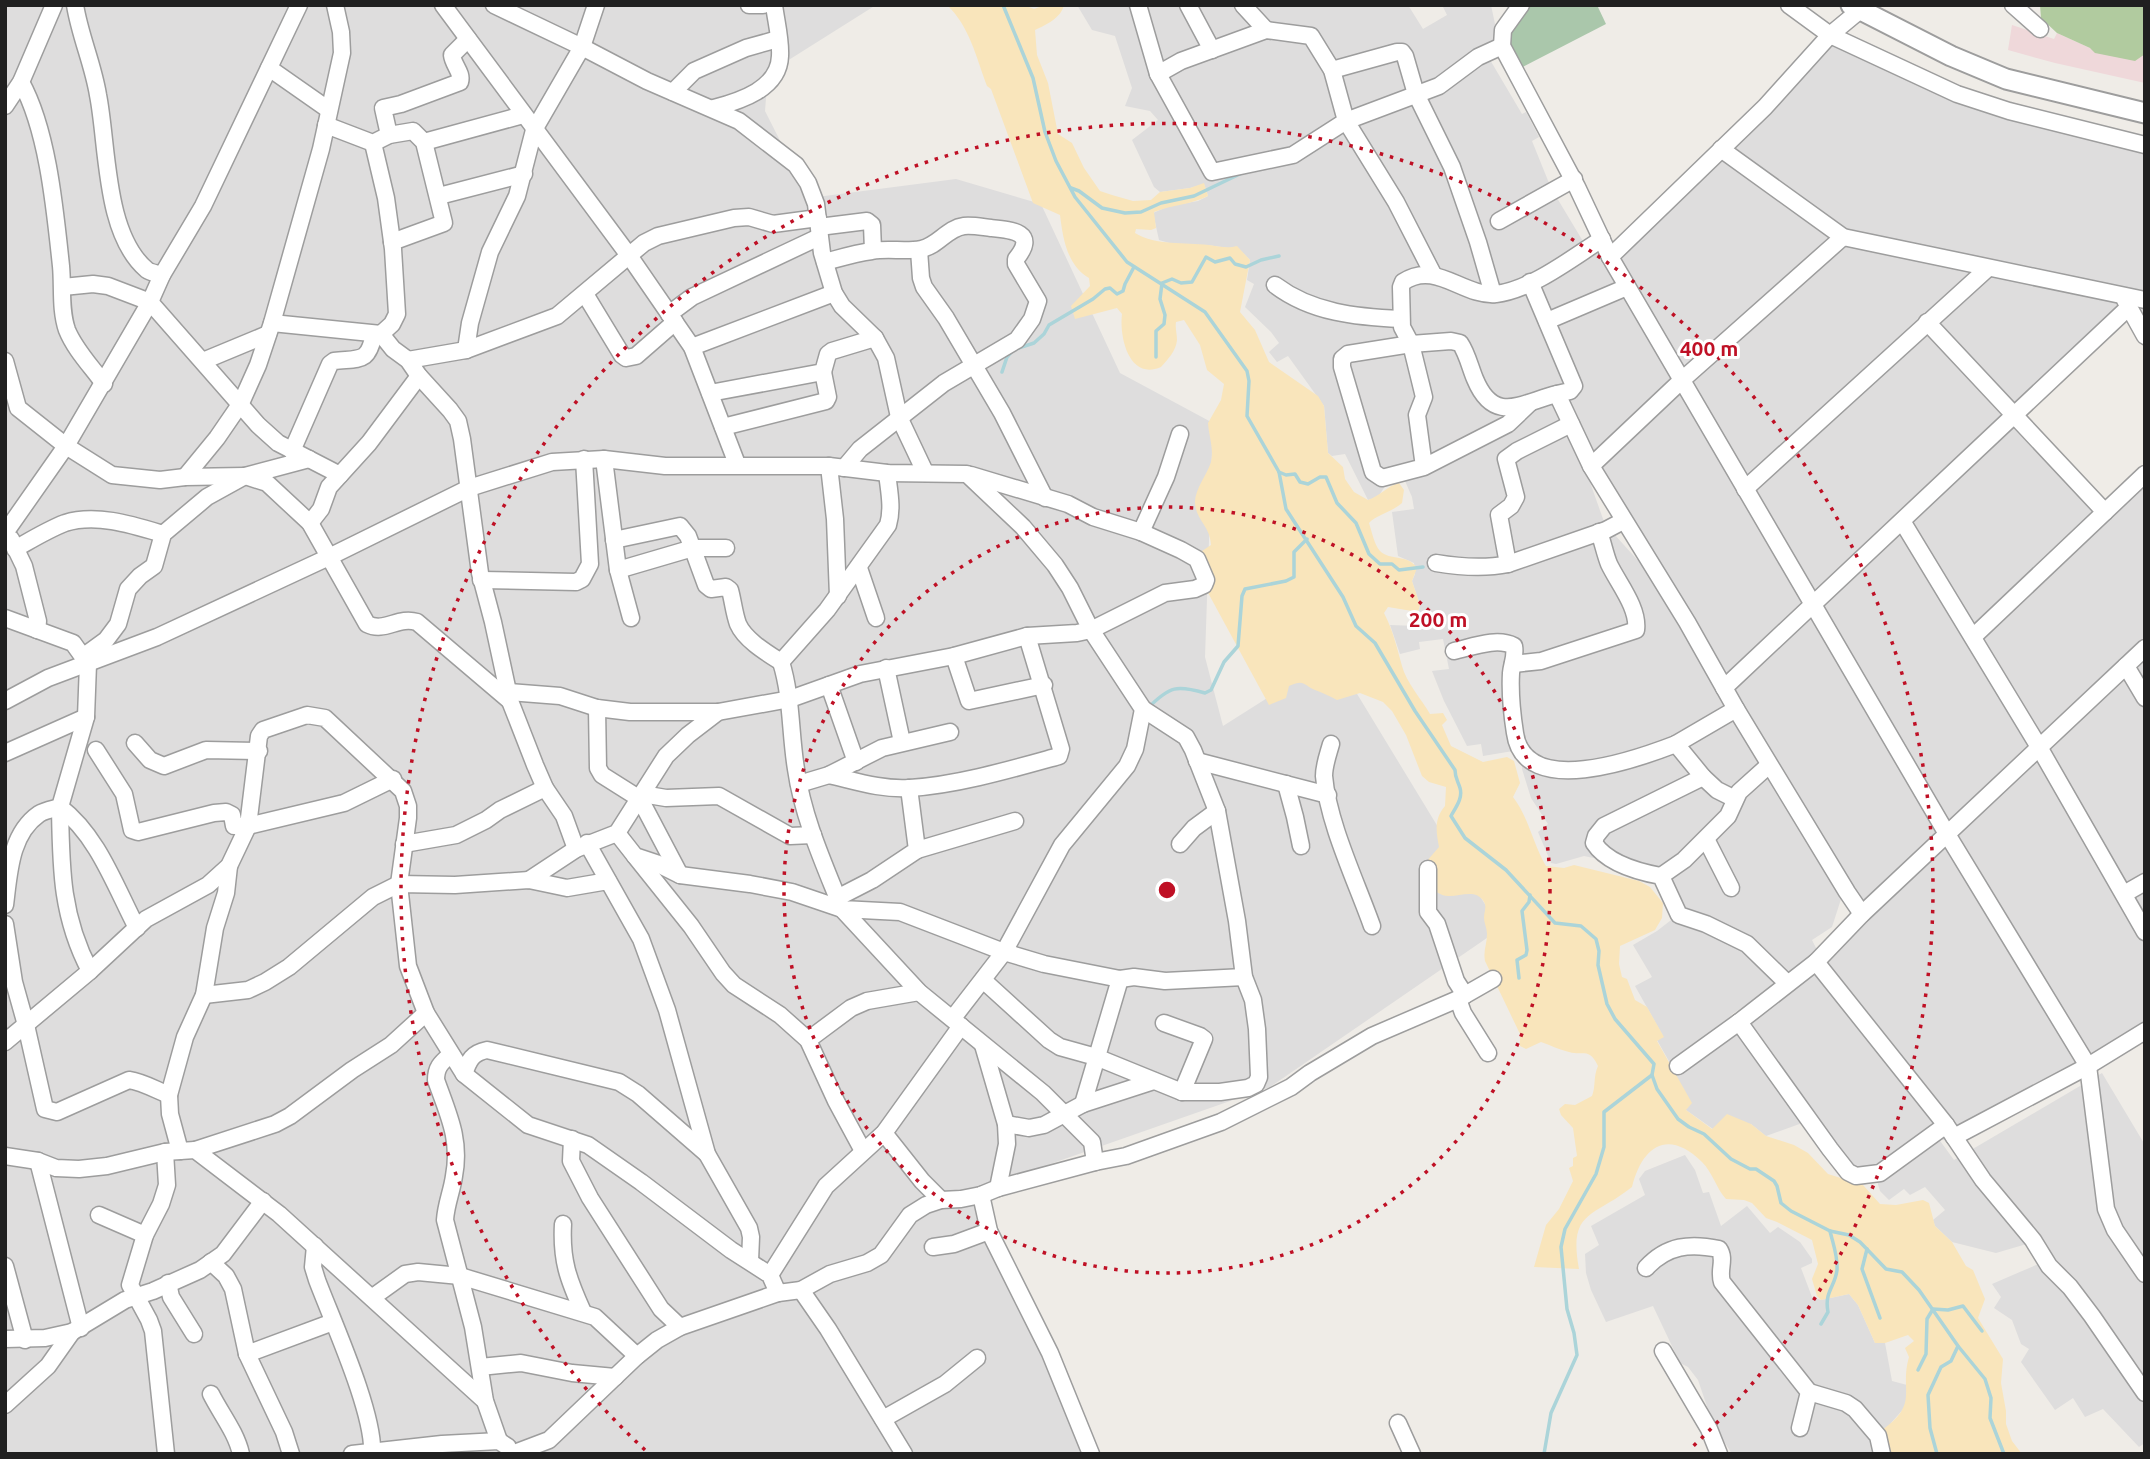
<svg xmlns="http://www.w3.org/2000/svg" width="2150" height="1459" font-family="Ubuntu,sans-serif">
  <rect width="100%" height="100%" fill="#efece7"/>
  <!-- residential -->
  <g fill="#dedddd" fill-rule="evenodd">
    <polygon points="5,5 876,5 768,73 765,111 809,198 956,179 1041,204 1120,373 1213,423 1205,657 1223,726 1334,656 1500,929 1270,1087 976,1190 1085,1454 5,1454"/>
    <path d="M1077 5H1408L1423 29 1447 15 1442 5H1491L1495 24 1494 42 1483 48 1522 114 1526 112 1539 137 1532 141 1551 188 1587 248 1602 239 1610 256 1830 35 1957 94 2145 144V344L2126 309 2012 419 2104 509 2145 474V1031L1951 1143 1938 1138 1954 1160 2102 1073 2145 1145V1443L2139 1447 2103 1409 2085 1417 2073 1398 2055 1410 2021 1362 2029 1349 2021 1344 2012 1320 1994 1308 2001 1297 1992 1284 2043 1262 2030 1243 1996 1253 1952 1242 1935 1226 1933 1220 1945 1210 1925 1187 1910 1195 1904 1189 1889 1200 1880 1191 1877 1181 1863 1185 1850 1181 1805 1122 1766 1136 1751 1124 1713 1129 1686 1110 1670 1063 1657 1040 1663 1036 1635 986 1652 977 1633 945 1657 931 1675 917 1662 885 1608 861 1584 856 1556 864 1551 863 1538 832 1548 824 1531 798 1522 769 1523 762 1513 751 1483 756 1481 744 1467 746 1444 701 1432 671 1449 669 1443 639 1419 642 1420 649 1400 654 1390 625 1417 626 1420 605 1412 581 1415 574 1414 563 1398 556 1392 512 1414 509 1412 497 1402 474 1391 477 1378 497 1368 500 1345 454 1332 456 1328 453 1324 406 1288 356 1277 362 1269 352 1279 343 1271 332 1245 307 1254 284 1247 280 1250 260 1237 247 1228 248 1207 245H1176L1159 240 1153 213 1169 206 1198 201 1208 196 1204 184 1190 188 1160 192 1154 187 1132 140 1158 120 1150 111 1125 106 1132 88 1115 36 1092 30ZM1586 471 1661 586 1614 534 1608 533ZM1842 896 1855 920 1819 954 1812 940 1832 927ZM1806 965 1738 1026 1731 1015Z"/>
    <polygon points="1685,1155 1695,1170 1703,1193 1709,1192 1721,1226 1747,1206 1770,1233 1778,1227 1800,1242 1812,1259 1812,1263 1801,1268 1812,1297 1821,1300 1849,1294 1858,1305 1875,1343 1885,1343 1892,1381 1907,1385 1906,1406 1891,1423 1879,1454 1732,1454 1713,1424 1698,1380 1688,1367 1680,1363 1653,1306 1606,1322 1591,1290 1586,1273 1585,1254 1599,1245 1591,1226 1645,1195 1639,1179 1645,1171"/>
  </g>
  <!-- commercial -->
  <polygon fill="#efd8da" points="2012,25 2054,39 2057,33 2090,48 2145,54 2145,83 2055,63 2008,50"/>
  <!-- forest -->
  <polygon fill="#b1cb9f" points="2040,5 2145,5 2145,54 2135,61 2095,53 2090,48 2057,33 2041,18"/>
  <!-- sand -->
  <path fill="#f9e5bb" d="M947 5H1024L1034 9 1045 5H1064C1061 18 1046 25 1035 30L1037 55 1048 83 1058 134 1072 143 1084 168 1100 191 1112 195 1133 201 1151 200 1160 192 1190 188 1204 183 1208 196C1190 205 1171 205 1154 212L1156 228 1151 230 1136 229 1135 233C1157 246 1184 242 1209 245 1219 246 1227 249 1237 246L1250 260 1240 312 1255 330 1269 362 1318 396 1324 406 1328 453 1343 467 1345 479 1354 492 1368 500C1380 496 1387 486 1399 483L1404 490 1402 503C1392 512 1376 515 1369 523 1372 532 1374 544 1380 551 1390 561 1408 554 1417 568L1412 581 1420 605 1418 612 1388 607 1384 613C1393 630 1397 648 1402 666 1406 682 1422 700 1430 714L1443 713 1447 720 1442 725 1451 746 1483 762 1507 757 1514 761 1520 783 1513 797C1529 818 1533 844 1546 866L1564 868 1574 865 1639 881 1650 887 1663 903 1662 918 1655 930 1620 946 1619 964 1622 977 1627 979 1635 1000 1647 1007 1664 1037 1657 1041 1692 1103 1686 1110 1712 1129 1727 1114 1751 1124 1766 1136 1794 1145 1808 1153 1828 1174 1863 1185 1880 1204 1896 1205 1923 1200 1929 1203 1935 1226 1952 1242 1966 1266 1973 1270 1985 1299 1978 1318 2003 1359 2001 1383 2006 1411V1424L2012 1441 2022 1454H1880L1882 1430C1920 1403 1899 1391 1909 1357L1905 1348 1914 1341 1908 1335 1885 1343H1875L1858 1305 1849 1294 1821 1300 1817 1296 1812 1279 1818 1264 1812 1240 1777 1222 1766 1218 1752 1203 1744 1200 1726 1199C1716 1188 1713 1173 1702 1162 1668 1128 1642 1146 1632 1187 1593 1218 1568 1210 1579 1269L1534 1267 1546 1225 1559 1209 1573 1181 1569 1168 1573 1166V1158L1577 1156 1573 1128 1561 1115 1559 1109 1565 1104 1575 1105 1592 1096C1596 1086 1593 1077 1598 1066 1589 1047 1584 1056 1569 1052 1560 1050 1550 1045 1541 1042L1526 1049 1520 1046V1034L1485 961C1483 951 1487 944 1487 934 1487 928 1484 923 1484 918 1484 912 1487 907 1484 902 1476 888 1459 897 1448 896 1440 896 1434 890 1429 885L1426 862 1439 847C1436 831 1434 819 1445 806L1446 787 1429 782 1422 776 1406 735 1392 711 1383 702 1360 693 1337 700C1330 696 1323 693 1315 690 1303 685 1305 679 1289 686L1286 698 1269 705 1194 567 1193 557 1211 545C1210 526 1197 521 1195 504 1194 490 1207 475 1211 462 1214 449 1209 437 1208 423L1221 400 1224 384 1207 370 1200 345 1184 320 1176 322C1175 328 1177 334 1177 340 1176 351 1168 359 1161 367 1129 381 1119 337 1122 314L1117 308 1075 319 1071 306 1090 286 1089 278C1067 265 1063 239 1060 215L1033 203 991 89 987 86C976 57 970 27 947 5Z"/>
  <!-- cemetery -->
  <polygon fill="#aac7ab" points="1521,5 1597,5 1606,24 1515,71 1503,30"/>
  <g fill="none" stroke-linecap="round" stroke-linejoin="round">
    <!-- stream -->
    <g stroke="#abd4d9" stroke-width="3.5">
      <path d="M1003 5 1033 78 1045 132 1056 161 1075 197 1127 262 1205 312 1247 371 1249 381 1247 416 1279 472 1286 509 1343 597 1356 626 1375 643 1415 711 1455 770C1455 778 1458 781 1460 788 1463 798 1456 807 1451 816L1465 838 1506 870 1555 923 1581 926 1596 939 1599 951 1598 965 1607 1004 1615 1019 1654 1064 1652 1075 1657 1089 1678 1119 1689 1127 1704 1134 1731 1159 1750 1169H1756L1774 1181 1777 1186 1781 1203 1791 1211 1830 1231 1849 1235 1860 1242 1886 1269 1902 1272 1919 1290 1958 1346 1985 1379 1991 1398 1990 1418 2004 1454"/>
      <polyline points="1071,188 1079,191 1102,208 1125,213 1141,212 1161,203 1194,196 1244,172"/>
      <polyline points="1156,357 1156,331 1164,324 1165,315 1160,299 1162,283 1172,279 1181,283 1192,282 1206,257 1215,262 1230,258 1235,264 1246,267 1261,260 1279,256"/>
      <polyline points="1002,372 1007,357 1013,350 1034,343 1044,334 1049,325 1093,299 1105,289 1110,288 1117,294 1123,291 1125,284 1134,267"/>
      <polyline points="1279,472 1286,475 1295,474 1300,482 1308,484 1320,477 1326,477 1337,503 1356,523 1369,554 1380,564 1392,564 1399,570 1423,567"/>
      <path d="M1149 707C1170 686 1177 685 1205 693L1211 690 1224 662 1238 646 1242 596 1245 589 1286 581 1294 577V552L1307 539"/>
      <polyline points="1519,978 1517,960 1526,955 1527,950 1522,911 1529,902 1530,895"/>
      <polyline points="1867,1249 1862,1269 1880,1318"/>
      <path d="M1821 1324 1828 1312C1824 1292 1835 1287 1837 1270 1838 1256 1833 1244 1830 1231"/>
      <polyline points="1918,1370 1926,1354 1927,1319 1933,1309 1948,1310 1963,1306 1982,1331"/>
      <polyline points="1544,1454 1551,1413 1577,1355 1574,1333 1567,1309 1561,1247 1565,1229 1596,1174 1604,1147 1604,1112 1652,1075"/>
      <polyline points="1937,1454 1930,1428 1928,1395 1941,1367 1951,1361 1958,1346"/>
    </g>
    <!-- minor casing -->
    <g stroke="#9d9d9d" stroke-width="19">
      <g id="minor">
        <path d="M75 5C80 36 93 64 98 95 108 145 104 234 147 270 151 273 157 273 162 275"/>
        <polyline points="443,5 630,257 692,347 737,464"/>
        <polyline points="494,5 582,47 647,81 739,121 796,165 808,183 816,204 822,253 834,293 842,306 875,338 886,358 899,417 925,472"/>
        <polyline points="749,5 763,5"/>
        <polyline points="1138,5 1158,74"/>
        <polyline points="1188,5 1212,50"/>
        <polyline points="1243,5 1266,30"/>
        <polyline points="1521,5 1503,30 1502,46 1577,187 1610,257 1947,834 2088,1066 2106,1209 2115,1230 2145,1274"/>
        <polyline points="1789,5 1830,35 1957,94 2009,111 2145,145"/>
        <polyline points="2013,5 2040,29"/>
        <polyline points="269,68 329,110"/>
        <polyline points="1332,70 1397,52 1402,52 1405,56 1416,94 1452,167 1478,242 1493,294"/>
        <path d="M21 82C48 131 55 210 61 266 63 287 60 310 67 330 75 350 92 367 104 384"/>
        <polyline points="673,92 694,71 746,48 778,39"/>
        <polyline points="5,106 21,82 54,5"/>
        <path d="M714 108C740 101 779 89 780 56 781 40 776 21 774 5"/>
        <polyline points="326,125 373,143 389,135 413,131 424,142 444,223 392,242"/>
        <path d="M389 135 383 108 401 104 460 82C463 73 453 65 452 55L468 39"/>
        <polyline points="424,142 523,115"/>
        <polyline points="373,143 386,198 393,249 397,314 392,324 381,334"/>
        <polyline points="1721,149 1843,237 2145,300"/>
        <polyline points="439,196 524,174"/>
        <polyline points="1499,221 1574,179"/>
        <polyline points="819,227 867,221 872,225 873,250"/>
        <path d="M1602 239C1572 258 1531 290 1496 294 1463 297 1436 260 1403 282L1401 287 1402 327 1411 344 1451 341 1460 343C1467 353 1470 367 1475 379 1494 425 1521 403 1557 394L1591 466 1687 622 1736 709 1847 892 1862 914"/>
        <polyline points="919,250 921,278 924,287 946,318 1002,413 1045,498"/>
        <polyline points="1610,257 1765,107 1830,35 1859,11 1861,5"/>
        <path d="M825 262C840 258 856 253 872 251 888 248 905 252 921 249 938 246 947 228 964 226 972 225 982 227 991 228 1012 230 1038 232 1016 259V264L1038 301 1032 319 1017 340 944 383 860 449 844 468"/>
        <polyline points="1433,274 1396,202 1346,121 1332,70 1311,36 1266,30 1181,61 1158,74 1212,172 1293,155 1346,121 1439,86 1478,57 1502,46"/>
        <polyline points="1530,282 1574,386 1570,391 1557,394"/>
        <path d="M1275 285C1312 313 1357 317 1401 319"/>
        <polyline points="63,287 93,284 108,286 150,302 258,425 278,443 340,475"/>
        <polyline points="585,294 622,355 626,358 636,356 675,322"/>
        <polyline points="2125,300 2145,336"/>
        <polyline points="669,314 692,297 819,237"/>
        <polyline points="1547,321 1627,287"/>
        <polyline points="1927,322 2105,512"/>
        <polyline points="272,323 381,334 393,349 408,360 419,376 450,410 458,421 462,439 480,573 493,622 510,701 535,765 545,788 564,816 576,849"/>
        <polyline points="692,347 834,293"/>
        <polyline points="466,350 470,323 490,252 517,196 534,130 582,47 596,5"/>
        <polyline points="408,360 466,350 557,316 644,243 658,236 734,218 749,217 773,224 818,218"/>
        <path d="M5 361 18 408 66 446 112 475 160 480 185 477 245 476 267 483 310 523 367 624C385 633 398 616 417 622L510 701"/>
        <polyline points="203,361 268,334"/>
        <polyline points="710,393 823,372 828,354 832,351 875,338"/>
        <polyline points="723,427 826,401 828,397 823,372"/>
        <path d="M292 451 330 364 334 361C361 358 368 363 374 334"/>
        <polyline points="604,459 618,570 631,618"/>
        <polyline points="829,466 835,519 838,596"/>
        <polyline points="1591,466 1682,380 1843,237"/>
        <polyline points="1424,467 1417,415 1424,397 1411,344 1348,354 1342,359 1342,367 1373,472 1382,478 1424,467 1508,424 1530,403"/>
        <path d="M887 473C889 491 893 508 888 525L827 610 781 662C792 697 790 733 796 769 803 818 824 864 842 909L900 912 1004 952 1044 964 1120 979 1134 977 1165 981 1244 977"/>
        <polyline points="185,477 217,438 241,403 258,365 272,323 321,149 342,53 341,32 335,5"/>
        <polyline points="1745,489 1987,269"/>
        <polyline points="1902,521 2039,747 2145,932"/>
        <polyline points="310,523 321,509 329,487 369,443 419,376"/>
        <polyline points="1141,532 1166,477 1180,434"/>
        <polyline points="5,533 66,446 150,302 162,275 203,206 299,5"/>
        <polyline points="11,539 24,566 38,621 37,630"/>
        <path d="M614 540 680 526 688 536 706 585 711 589 726 587 730 590C733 601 734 613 738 624 745 640 767 653 781 662"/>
        <path d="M15 549C31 540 47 530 65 523 96 513 133 525 163 534"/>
        <path d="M1436 563C1460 567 1484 569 1508 564L1606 530 1623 521"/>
        <polyline points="1508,564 1499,515 1511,506 1516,497 1506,459 1517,451 1571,424"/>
        <polyline points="859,568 876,618"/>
        <polyline points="618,570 693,548 726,548"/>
        <polyline points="481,580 576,582 582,579 590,564 584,459"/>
        <path d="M5 618 73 643 88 664 86 717 60 807C53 809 45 810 39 814 10 834 9 874 5 905"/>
        <polyline points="1973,637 2145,474"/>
        <path d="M1454 651C1472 647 1497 637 1514 646 1516 656 1512 663 1511 673 1510 691 1512 714 1515 733 1524 800 1637 759 1676 744"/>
        <polyline points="84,656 106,640 118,624 128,589 140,576 154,566 163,534 207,497 245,476 309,459"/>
        <polyline points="954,656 969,701 1044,685"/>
        <path d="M1513 664 1541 661 1636 630C1639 608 1618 583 1609 564 1605 554 1603 543 1599 532"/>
        <polyline points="2126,666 2145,698"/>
        <polyline points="886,668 902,742"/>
        <polyline points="829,685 856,762"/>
        <polyline points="1724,688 2129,307"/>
        <polyline points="509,692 560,696 597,708 630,712 718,712"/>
        <polyline points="5,701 48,678 157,637 329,557 469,488 552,462 604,459 665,466 829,466 887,473 967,474 1023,527 1055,565 1070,588 1091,630 1143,709 1135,749 1127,766 1062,845 1004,952 953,1018"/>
        <polyline points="597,708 598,768 602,775 640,799 680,875"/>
        <path d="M1736 709 1676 744 1703 777 1604 826 1596 836 1594 843C1607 863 1639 872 1661 876L1679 915 1706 924 1747 944 1787 983"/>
        <polyline points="135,743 150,760 164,766 206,750 259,751"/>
        <path d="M1331 744C1328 755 1324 765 1324 776 1328 823 1356 881 1372 926"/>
        <polyline points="96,750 124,794 132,830 138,832 214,813 226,812 232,815 234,826 248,826 344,803 393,779"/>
        <polyline points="5,753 86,717"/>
        <polyline points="1197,761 1328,795"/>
        <path d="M829 775C855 781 882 790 910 788 958 785 1012 769 1059 756L1061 749 1027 636"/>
        <polyline points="1703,777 1717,790 1735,799"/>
        <polyline points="799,784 829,775 882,748 950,732"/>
        <polyline points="1286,784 1295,817 1301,846"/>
        <polyline points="642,794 666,798 719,796 790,836 813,835"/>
        <path d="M60 807C61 868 61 916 90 971"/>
        <path d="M60 807C98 836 115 886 137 928"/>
        <polyline points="617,833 635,856 656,863 680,875 750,884 792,892 842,909 919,992 1043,1093 1092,1142 1095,1162 998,1188"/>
        <polyline points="1706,839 1731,888"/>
        <polyline points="587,843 641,939 667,1010 707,1154 749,1228 751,1237 750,1261"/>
        <polyline points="404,844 456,835 486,820 500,810 545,788"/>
        <polyline points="1180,844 1194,828 1217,811"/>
        <polyline points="917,850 1015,821"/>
        <polyline points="635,856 691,926 723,973 734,985 780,1015 808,1040 836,1101 863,1151"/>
        <polyline points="1428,869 1428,912 1437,924 1456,981 1465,995"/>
        <polyline points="1661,876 1684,860 1728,816 1739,792 1769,765"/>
        <polyline points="529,880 576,849 617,833 666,756 688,735 718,712 790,699 860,674 954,656 1027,636 1077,633 1091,630 1165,593 1195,589 1204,585 1206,580 1197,559 1181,550 1141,532 1093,517 1068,504 971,475"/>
        <polyline points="2124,894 2145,882"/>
        <polyline points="837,898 872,880 917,850 909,788"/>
        <path d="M5 924 14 982 26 1025 45 1109 57 1112 129 1080C143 1082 156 1090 169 1095"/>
        <polyline points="1816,962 1946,1125 1983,1180 2033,1240 2049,1266 2070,1287 2092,1316 2145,1393"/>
        <polyline points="983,980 1049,1040 1060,1047 1096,1057 1182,1092 1220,1092 1248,1088 1256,1084 1259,1077 1257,1029 1253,1000 1244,977 1237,921 1217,811 1193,750 1186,737 1143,709"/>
        <polyline points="204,995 248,990 265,982 289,967 373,897 399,884 455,885 529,880 567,888 608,881"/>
        <polyline points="1458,999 1463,1013 1488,1053"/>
        <polyline points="1739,1022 1816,962 1862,914 2145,648"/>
        <polyline points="1164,1023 1200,1036 1204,1039 1182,1092"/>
        <polyline points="808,1040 851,1008 867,1001 919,992"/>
        <polyline points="5,1042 90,971 146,919 208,885 229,866 248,826 259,736 263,730 307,715 325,718 403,791 408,806 408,818 399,884 408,966 426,1013 464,1074 528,1125 588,1145 641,1182 731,1250 770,1275 778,1293"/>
        <path d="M450 1055C441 1063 436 1067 436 1080 448 1114 461 1139 454 1176 452 1191 446 1204 445 1220L473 1327 485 1401 499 1441"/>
        <polyline points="1678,1066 1739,1022 1830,1149 1848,1172 1856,1176 1880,1173 1946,1125"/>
        <path d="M464 1074C469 1060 472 1053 487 1050L619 1082 638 1094 707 1154"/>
        <polyline points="1083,1104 1120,979"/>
        <polyline points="1006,1124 1029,1128 1044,1125 1083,1104 1154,1081"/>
        <polyline points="884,1133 922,1181 941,1200"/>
        <polyline points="1954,1137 2088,1066 2145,1031"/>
        <polyline points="572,1139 571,1161 590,1198 661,1309 680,1327"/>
        <polyline points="195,1150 275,1124 290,1116 352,1070 391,1045 426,1013"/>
        <polyline points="180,1151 170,1114 169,1095 185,1037 204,995 215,928 226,893 229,866"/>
        <polyline points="165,1152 167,1185 161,1204 145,1235 130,1285 149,1320 153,1331 166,1454"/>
        <polyline points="5,1156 38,1161 56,1168 79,1169 107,1166 165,1152 195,1150 279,1214 485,1401"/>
        <polyline points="38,1161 81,1328"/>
        <polyline points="1095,1162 1126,1156 1221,1122 1291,1087 1310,1073 1372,1036 1458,999 1493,979"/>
        <polyline points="981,1195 989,1231 1050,1353 1091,1454"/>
        <polyline points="99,1215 145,1235"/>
        <path d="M563 1224C561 1260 568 1279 583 1312"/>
        <path d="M315 1246 313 1267 317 1280C332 1320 375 1414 372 1454"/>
        <polyline points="933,1247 954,1244 989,1231"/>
        <polyline points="211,1262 226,1276 233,1289 247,1354 284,1432 291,1454"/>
        <polyline points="5,1266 25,1340"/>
        <path d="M1646 1268C1667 1245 1690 1243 1719 1249 1726 1259 1718 1270 1722 1282L1809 1392 1800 1428"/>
        <polyline points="770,1275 826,1186 884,1133 961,1026"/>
        <polyline points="168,1283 171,1297 194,1334"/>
        <polyline points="801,1290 828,1329 904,1454"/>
        <polyline points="373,1297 405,1274 418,1272 460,1276 595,1317 637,1356"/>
        <polyline points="5,1339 45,1338 72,1332 125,1300 153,1291 200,1270 223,1254 263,1201"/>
        <polyline points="1663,1351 1709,1429 1719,1454"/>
        <polyline points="247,1354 333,1322"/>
        <polyline points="480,1367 521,1363 572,1373 615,1377"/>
        <polyline points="1809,1392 1846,1403 1855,1409 1878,1436 1882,1454"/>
        <path d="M211 1394C221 1414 236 1432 241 1454"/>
        <polyline points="5,1405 48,1366 72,1332"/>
        <polyline points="883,1419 945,1384 977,1358"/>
        <polyline points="1398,1423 1412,1454"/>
        <polyline points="352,1454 442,1444 499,1441 508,1447"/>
        <polyline points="512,1454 549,1440 637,1356 657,1340 680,1327 778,1293 801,1290 830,1274 867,1263 881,1255 910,1215 926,1205 941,1200 961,1199 981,1195 998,1188 1007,1144 1006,1124 983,1045"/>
      </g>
    </g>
    <!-- tertiary casing -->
    <g stroke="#9d9d9d" stroke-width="23">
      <polyline id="tertiary" points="1851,5 1951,56 2006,79 2145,113"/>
    </g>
    <!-- minor -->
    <use href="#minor" stroke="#fff" stroke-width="16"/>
    <!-- tertiary -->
    <use href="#tertiary" stroke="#fff" stroke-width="19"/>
  </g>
  <!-- distance rings -->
  <g fill="none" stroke="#bf1025" stroke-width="3.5" stroke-dasharray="3.5 7">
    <circle cx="1167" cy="890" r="383"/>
    <path d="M645 1450A766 766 0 1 1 1689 1450"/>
  </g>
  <circle cx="1167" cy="890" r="10" fill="#bf1025" stroke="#fff" stroke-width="3.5"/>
  <g font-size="21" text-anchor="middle" font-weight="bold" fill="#bf1025" stroke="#fff" stroke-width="6" stroke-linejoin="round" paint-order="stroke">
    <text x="1709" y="356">400 m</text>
    <text x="1438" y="627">200 m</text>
  </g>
  <!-- border -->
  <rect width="2150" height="1459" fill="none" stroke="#202020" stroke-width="14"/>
</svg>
